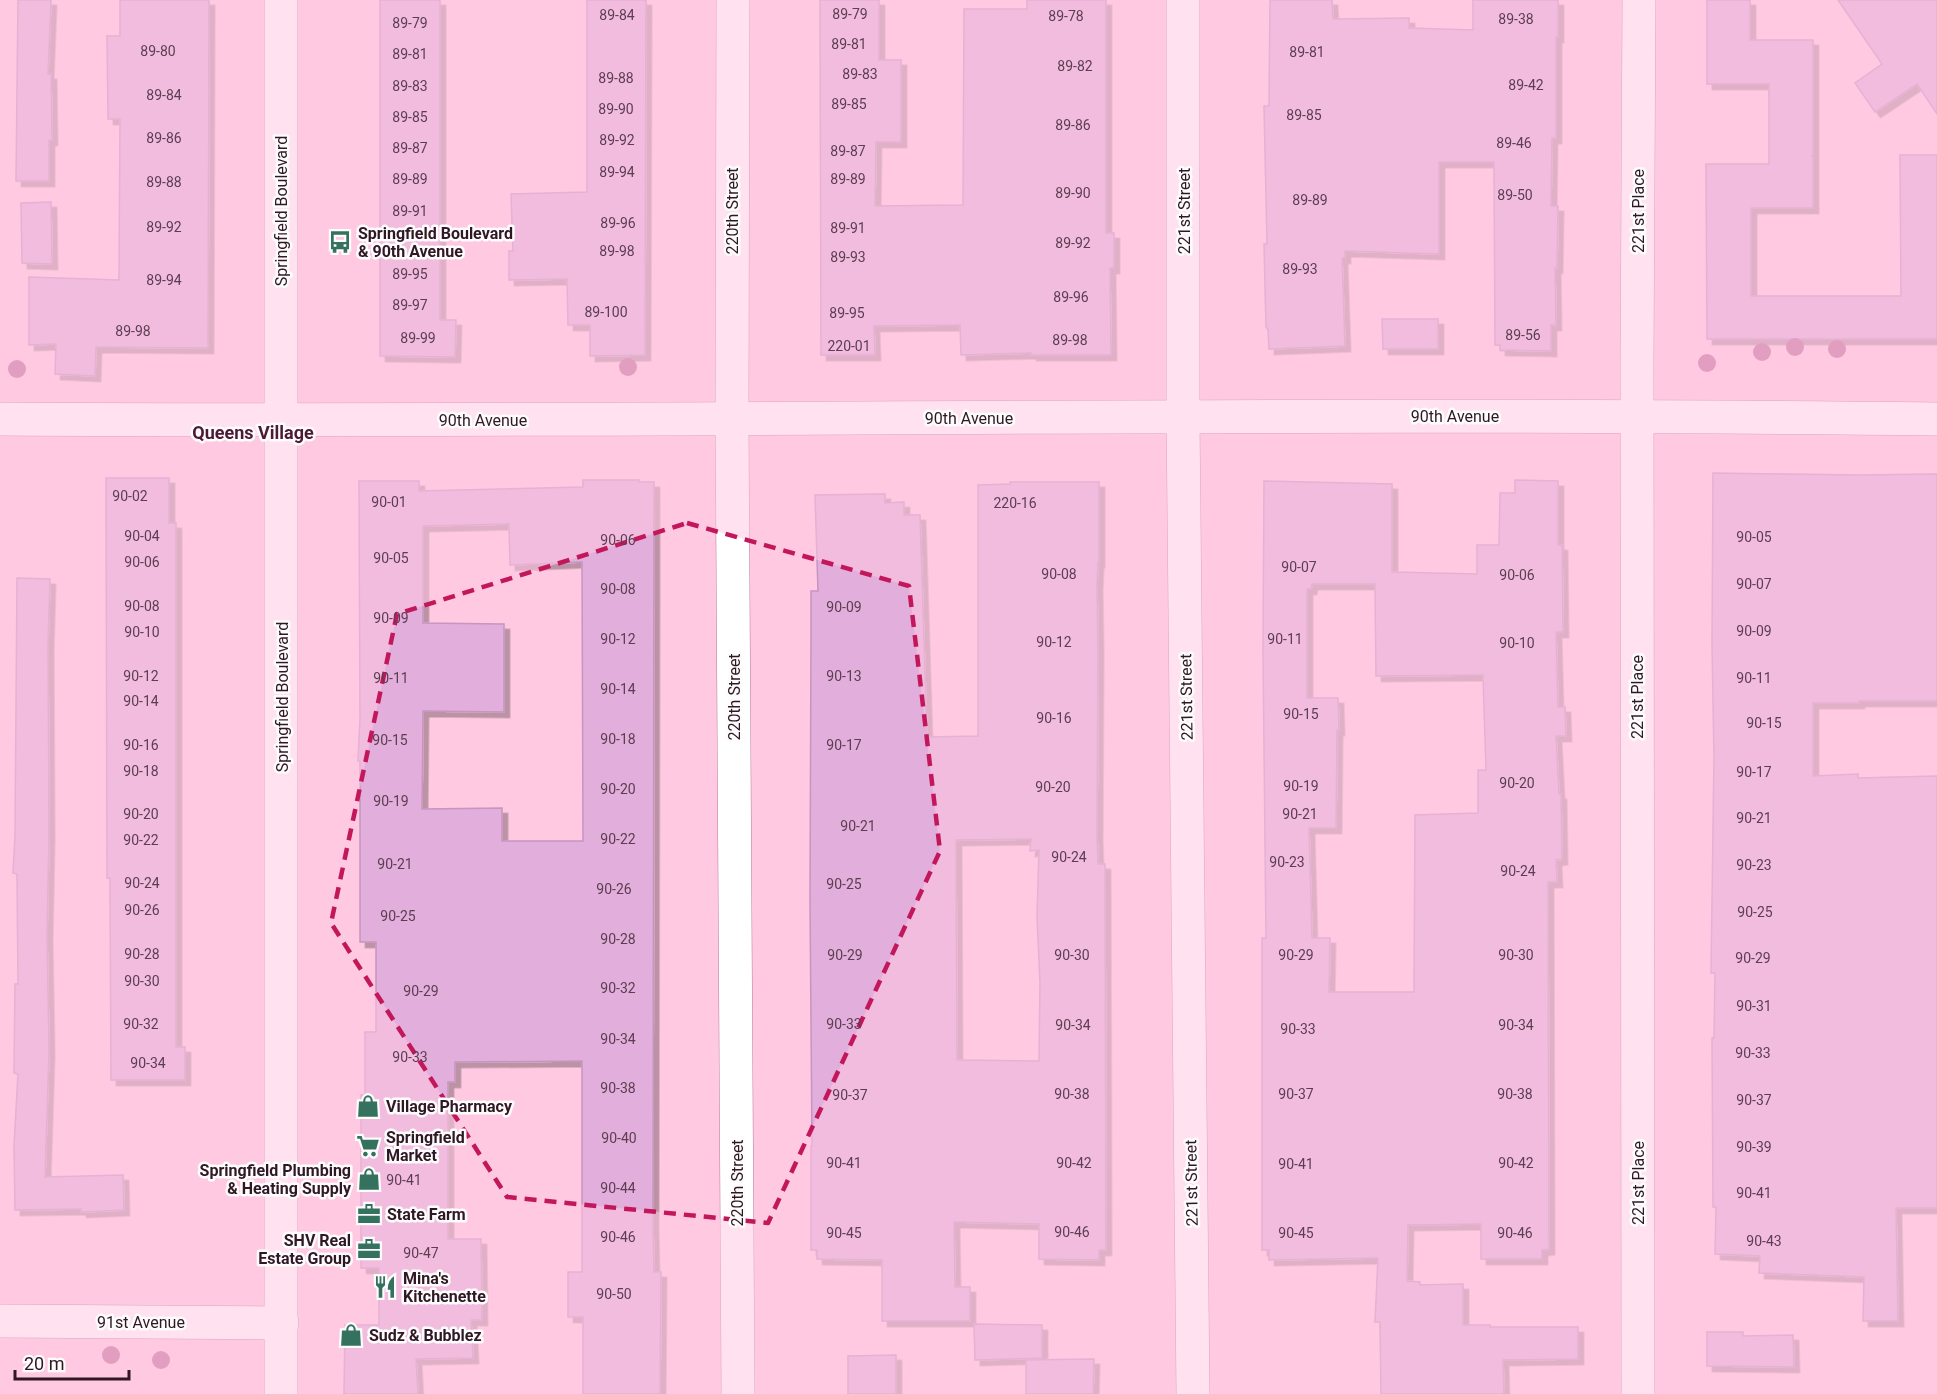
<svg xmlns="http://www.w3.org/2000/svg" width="1937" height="1394" font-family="Roboto,sans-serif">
  <defs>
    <filter id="shadow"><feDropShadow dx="5.5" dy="5.5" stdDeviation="0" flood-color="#0004"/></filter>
  </defs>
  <rect width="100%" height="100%" fill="#ffc9e1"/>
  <!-- building -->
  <g fill="#e2aedb" stroke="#c795c1" stroke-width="1.5" fill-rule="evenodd" filter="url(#shadow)">
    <polygon points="18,0 51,0 48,74 51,74 52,140 49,140 49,181 16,181"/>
    <polygon points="120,0 209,0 208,348 96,347 95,376 55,374 56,344 29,345 29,277 119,280 120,119 108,119 107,36 120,36"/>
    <polygon points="380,0 440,0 440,320 456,320 455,357 380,356"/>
    <polygon points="587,0 646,0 645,355 590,356 590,325 568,325 567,279 509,280 509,251 513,251 511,194 587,192"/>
    <polygon points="820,0 879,0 879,60 901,60 901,142 876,142 875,206 963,205 964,9 1027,9 1027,0 1106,0 1106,233 1114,233 1114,268 1110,268 1111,355 1031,355 1031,353 961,355 960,325 874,326 875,355 821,355"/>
    <polygon points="1270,0 1332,0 1333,19 1409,18 1409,28 1473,30 1473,0 1558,0 1558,37 1556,37 1556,138 1552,138 1551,206 1558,206 1557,268 1555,268 1556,325 1551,325 1551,351 1500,350 1500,345 1495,345 1494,162 1439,162 1439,254 1345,251 1345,258 1342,258 1345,346 1269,349 1268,330 1266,327 1264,244 1267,244 1264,106 1269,106"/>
    <polygon points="1707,0 1750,0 1750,40 1813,40 1813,155 1811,156 1813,156 1813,208 1751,208 1751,296 1901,296 1900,155 1937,155 1937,339 1707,339 1706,164 1769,164 1769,84 1707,84"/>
    <polygon points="1838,0 1937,0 1937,114 1917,84 1875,112 1855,83 1882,64"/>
    <polygon points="51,202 52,264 22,263 21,203"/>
    <polygon points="1382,319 1438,319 1438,349 1383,349"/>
    <polygon points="1713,473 1859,475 1937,474 1937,701 1859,701 1859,703 1813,703 1813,776 1858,774 1858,778 1937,776 1937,1208 1896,1208 1898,1321 1863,1321 1864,1277 1759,1273 1760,1256 1715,1254 1716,1207 1713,1207 1712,1038 1714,1038 1715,973 1711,973 1714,757 1712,645"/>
    <polygon points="106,478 169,478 169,523 176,523 176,1047 185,1047 185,1080 111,1080 110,878 107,878"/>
    <path d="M583 480H639V482H654L653 1225 654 1272H661L660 1394H583V1317H568V1272H582V1061L455 1062V1082H448V1239H481L482 1320H471L473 1358 416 1359 418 1394H344L345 1325H379V1268H361V1095H365V1032H376V942H360V761H358L360 719 359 481H419V491L583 487ZM509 524 510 565 582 562 583 841H502V808L422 809 423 711 504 712V624L423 623V526Z"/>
    <path d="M1515 480 1558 481V545H1562L1563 632H1556L1558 707H1565L1566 736H1556L1559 794H1561L1562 859 1556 860 1557 882H1548L1549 1249 1542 1250V1259H1481V1224L1408 1225 1407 1281 1420 1282V1285L1463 1284V1325H1490V1327H1578V1359L1503 1360 1504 1394H1381L1380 1322H1375L1378 1258 1269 1260V1250H1262V938H1266L1263 652 1264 481 1392 484V572L1477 574V545H1499L1500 493H1515ZM1312 584H1375L1376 676 1483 675 1486 770H1478V813L1415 815 1414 992H1329L1330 938H1312L1309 828H1336L1337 730H1339L1338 698H1307V589H1311Z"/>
    <path d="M1010 482H1099V562H1098L1097 585 1098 649 1097 835 1098 864H1105L1106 1250H1099V1260L1039 1259V1224L954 1222 955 1287H970V1321H882V1260L817 1259V1250H811V1146H812L810 901 811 631V591H818L815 495 885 494V503L904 502V515H920L927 737 978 736V485L1010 484ZM1031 839 1030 851 1039 850 1037 917 1040 983 1039 1061 957 1060 956 840Z"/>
    <polygon points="17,578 50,579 48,645 49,834 47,936 49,1050 45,1177 123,1175 124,1210 81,1212 81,1209 15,1210 14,1146 18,1074 14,1073 15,984 18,984 17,874 13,873 15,836"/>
    <polygon points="974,1324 1042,1325 1042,1358 975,1360"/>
    <polygon points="1707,1332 1743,1332 1743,1336 1793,1335 1794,1367 1707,1366"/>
    <polygon points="896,1355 896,1394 848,1394 848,1356"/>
    <polygon points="1094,1359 1093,1394 1026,1394 1026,1360"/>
  </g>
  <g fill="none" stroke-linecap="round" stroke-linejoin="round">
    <!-- street casing -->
    <g stroke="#b77996" stroke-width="34">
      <g id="street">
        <polyline points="733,0 732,419 738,1394"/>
        <polyline points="1183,0 1183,418 1193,1394"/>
        <path d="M0 419C646 423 1291 411 1937 419"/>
        <polyline points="0,1321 282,1323"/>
        <polyline points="1638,1394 1637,365 1639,0"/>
      </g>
    </g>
    <!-- secondary casing -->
    <g stroke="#b77996" stroke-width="34">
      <polyline id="secondary" points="281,0 281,1394"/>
    </g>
    <!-- street -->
    <use href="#street" stroke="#fff" stroke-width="33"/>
    <!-- secondary -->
    <use href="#secondary" stroke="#fff" stroke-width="33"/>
  </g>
  <!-- trees -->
  <g fill="#be6c97">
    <circle cx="1795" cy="347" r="9"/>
    <circle cx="1837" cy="349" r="9"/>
    <circle cx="1762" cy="352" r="9"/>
    <circle cx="1707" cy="363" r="9"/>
    <circle cx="628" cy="367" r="9"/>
    <circle cx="17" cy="369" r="9"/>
    <circle cx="111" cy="1355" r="9"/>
    <circle cx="161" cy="1360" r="9"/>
  </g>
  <!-- marked area -->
  <path d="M0 0H1937V1394H0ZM687 523 909 586 940 851 768 1223 507 1197 331 923 397 614Z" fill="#ffc9e1" fill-opacity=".55" fill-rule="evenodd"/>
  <path fill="none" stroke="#c2185b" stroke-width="4.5" stroke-dasharray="12 8" stroke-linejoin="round" d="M687 523 909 586 940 851 768 1223 507 1197 331 923 397 614Z"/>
  <!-- icons -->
  <defs>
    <g id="bus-bare" transform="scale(1.8)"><path d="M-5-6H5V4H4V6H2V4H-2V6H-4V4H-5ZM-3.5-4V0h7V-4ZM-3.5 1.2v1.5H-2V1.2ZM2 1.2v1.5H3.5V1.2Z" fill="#34725f" stroke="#fcfcfc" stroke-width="2.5" paint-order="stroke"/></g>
    <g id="shop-bare" transform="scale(1.8)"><path d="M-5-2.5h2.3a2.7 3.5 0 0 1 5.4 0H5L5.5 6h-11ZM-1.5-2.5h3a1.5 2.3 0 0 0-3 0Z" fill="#34725f" stroke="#fcfcfc" stroke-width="2.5" paint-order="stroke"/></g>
    <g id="supermarket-bare" transform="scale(1.8)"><path d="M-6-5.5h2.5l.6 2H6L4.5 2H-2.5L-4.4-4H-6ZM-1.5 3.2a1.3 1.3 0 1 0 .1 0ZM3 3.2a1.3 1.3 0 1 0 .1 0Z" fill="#34725f" stroke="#fcfcfc" stroke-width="2.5" paint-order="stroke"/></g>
    <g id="office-bare" transform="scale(1.8)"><path d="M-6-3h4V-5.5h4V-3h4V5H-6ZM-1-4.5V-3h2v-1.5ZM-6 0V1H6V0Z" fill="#34725f" stroke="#fcfcfc" stroke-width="2.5" paint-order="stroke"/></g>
    <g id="restaurant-bare" transform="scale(1.8)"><path d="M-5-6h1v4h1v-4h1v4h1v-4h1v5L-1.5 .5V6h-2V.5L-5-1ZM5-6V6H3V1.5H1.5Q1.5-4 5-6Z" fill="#34725f" stroke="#fcfcfc" stroke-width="2.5" paint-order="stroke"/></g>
  </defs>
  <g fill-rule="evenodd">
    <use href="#bus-bare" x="340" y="242"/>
    <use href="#shop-bare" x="368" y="1106"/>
    <use href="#supermarket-bare" x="368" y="1146"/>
    <use href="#shop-bare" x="369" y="1179"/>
    <use href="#office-bare" x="369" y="1214"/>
    <use href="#office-bare" x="369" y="1249"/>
    <use href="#restaurant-bare" x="385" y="1287"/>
    <use href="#shop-bare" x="351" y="1335"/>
  </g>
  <g text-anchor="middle" stroke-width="5" stroke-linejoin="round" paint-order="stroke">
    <!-- number labels -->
    <g font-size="14" fill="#5c3d51">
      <text x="850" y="19">89-79</text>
      <text x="617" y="20">89-84</text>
      <text x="1066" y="21">89-78</text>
      <text x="1516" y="24">89-38</text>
      <text x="410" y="28">89-79</text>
      <text x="849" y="49">89-81</text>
      <text x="158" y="56">89-80</text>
      <text x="1307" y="57">89-81</text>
      <text x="410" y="59">89-81</text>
      <text x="1075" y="71">89-82</text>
      <text x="860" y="79">89-83</text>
      <text x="616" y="83">89-88</text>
      <text x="1526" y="90">89-42</text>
      <text x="410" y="91">89-83</text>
      <text x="164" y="100">89-84</text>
      <text x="849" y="109">89-85</text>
      <text x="616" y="114">89-90</text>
      <text x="1304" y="120">89-85</text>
      <text x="410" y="122">89-85</text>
      <text x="1073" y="130">89-86</text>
      <text x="164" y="143">89-86</text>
      <text x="617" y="145">89-92</text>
      <text x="1514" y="148">89-46</text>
      <text x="410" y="153">89-87</text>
      <text x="848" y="156">89-87</text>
      <text x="617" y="177">89-94</text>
      <text x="410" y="184">89-89</text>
      <text x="848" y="184">89-89</text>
      <text x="164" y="187">89-88</text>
      <text x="1073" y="198">89-90</text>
      <text x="1515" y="200">89-50</text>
      <text x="1310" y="205">89-89</text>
      <text x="410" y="216">89-91</text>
      <text x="618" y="228">89-96</text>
      <text x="164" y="232">89-92</text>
      <text x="848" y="233">89-91</text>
      <text x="1073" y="248">89-92</text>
      <text x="617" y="256">89-98</text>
      <text x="848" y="262">89-93</text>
      <text x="1300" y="274">89-93</text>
      <text x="410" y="279">89-95</text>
      <text x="164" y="285">89-94</text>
      <text x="1071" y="302">89-96</text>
      <text x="410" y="310">89-97</text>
      <text x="606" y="317">89-100</text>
      <text x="847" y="318">89-95</text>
      <text x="133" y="336">89-98</text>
      <text x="1523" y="340">89-56</text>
      <text x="418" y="343">89-99</text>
      <text x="1070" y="345">89-98</text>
      <text x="849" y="351">220-01</text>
      <text x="130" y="501">90-02</text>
      <text x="389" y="507">90-01</text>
      <text x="1015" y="508">220-16</text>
      <text x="142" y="541">90-04</text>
      <text x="1754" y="542">90-05</text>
      <text x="618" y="545">90-06</text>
      <text x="391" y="563">90-05</text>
      <text x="142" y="567">90-06</text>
      <text x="1299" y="572">90-07</text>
      <text x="1059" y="579">90-08</text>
      <text x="1517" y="580">90-06</text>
      <text x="1754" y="589">90-07</text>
      <text x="618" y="594">90-08</text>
      <text x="142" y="611">90-08</text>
      <text x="844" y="612">90-09</text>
      <text x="391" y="623">90-09</text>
      <text x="1754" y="636">90-09</text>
      <text x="142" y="637">90-10</text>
      <text x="618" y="644">90-12</text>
      <text x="1285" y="644">90-11</text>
      <text x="1054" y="647">90-12</text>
      <text x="1517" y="648">90-10</text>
      <text x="141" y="681">90-12</text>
      <text x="844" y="681">90-13</text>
      <text x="391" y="683">90-11</text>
      <text x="1754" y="683">90-11</text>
      <text x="618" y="694">90-14</text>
      <text x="141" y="706">90-14</text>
      <text x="1301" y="719">90-15</text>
      <text x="1054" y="723">90-16</text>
      <text x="1764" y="728">90-15</text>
      <text x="618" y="744">90-18</text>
      <text x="390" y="745">90-15</text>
      <text x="141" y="750">90-16</text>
      <text x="844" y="750">90-17</text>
      <text x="141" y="776">90-18</text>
      <text x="1754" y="777">90-17</text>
      <text x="1517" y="788">90-20</text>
      <text x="1301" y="791">90-19</text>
      <text x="1053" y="792">90-20</text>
      <text x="618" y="794">90-20</text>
      <text x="391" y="806">90-19</text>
      <text x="141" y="819">90-20</text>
      <text x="1300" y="819">90-21</text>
      <text x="1754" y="823">90-21</text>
      <text x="858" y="831">90-21</text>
      <text x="618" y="844">90-22</text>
      <text x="141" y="845">90-22</text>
      <text x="1069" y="862">90-24</text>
      <text x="1287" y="867">90-23</text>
      <text x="395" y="869">90-21</text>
      <text x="1754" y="870">90-23</text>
      <text x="1518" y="876">90-24</text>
      <text x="142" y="888">90-24</text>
      <text x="844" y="889">90-25</text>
      <text x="614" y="894">90-26</text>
      <text x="142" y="915">90-26</text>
      <text x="1755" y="917">90-25</text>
      <text x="398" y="921">90-25</text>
      <text x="618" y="944">90-28</text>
      <text x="142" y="959">90-28</text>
      <text x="845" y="960">90-29</text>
      <text x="1072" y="960">90-30</text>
      <text x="1296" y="960">90-29</text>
      <text x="1516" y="960">90-30</text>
      <text x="1753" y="963">90-29</text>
      <text x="142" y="986">90-30</text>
      <text x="618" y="993">90-32</text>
      <text x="421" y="996">90-29</text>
      <text x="1754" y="1011">90-31</text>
      <text x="141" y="1029">90-32</text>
      <text x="844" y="1029">90-33</text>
      <text x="1073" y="1030">90-34</text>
      <text x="1516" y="1030">90-34</text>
      <text x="1298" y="1034">90-33</text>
      <text x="618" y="1044">90-34</text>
      <text x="1753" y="1058">90-33</text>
      <text x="410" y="1062">90-33</text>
      <text x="148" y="1068">90-34</text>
      <text x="618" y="1093">90-38</text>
      <text x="1072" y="1099">90-38</text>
      <text x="1296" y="1099">90-37</text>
      <text x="1515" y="1099">90-38</text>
      <text x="850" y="1100">90-37</text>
      <text x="1754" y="1105">90-37</text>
      <text x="619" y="1143">90-40</text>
      <text x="1754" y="1152">90-39</text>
      <text x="844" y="1168">90-41</text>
      <text x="1074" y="1168">90-42</text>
      <text x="1516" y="1168">90-42</text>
      <text x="1296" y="1169">90-41</text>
      <text x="404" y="1185">90-41</text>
      <text x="618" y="1193">90-44</text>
      <text x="1754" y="1198">90-41</text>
      <text x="1072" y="1237">90-46</text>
      <text x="844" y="1238">90-45</text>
      <text x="1296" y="1238">90-45</text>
      <text x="1515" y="1238">90-46</text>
      <text x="618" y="1242">90-46</text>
      <text x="1764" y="1246">90-43</text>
      <text x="421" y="1258">90-47</text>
      <text x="614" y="1299">90-50</text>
    </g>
    <!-- street labels -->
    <g font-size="16" fill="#2f1723" stroke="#fcfcfc">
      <text transform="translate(281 211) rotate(-90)" y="6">Springfield Boulevard</text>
      <text transform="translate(732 211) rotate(-90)" y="6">220th Street</text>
      <text transform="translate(1184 211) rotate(-90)" y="6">221st Street</text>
      <text transform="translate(1638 211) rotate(-90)" y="6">221st Place</text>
      <text x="1455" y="422">90th Avenue</text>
      <text x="969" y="424">90th Avenue</text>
      <text x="483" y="426">90th Avenue</text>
      <text transform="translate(282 697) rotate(-90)" y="6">Springfield Boulevard</text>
      <text transform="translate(734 697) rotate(-90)" y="6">220th Street</text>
      <text transform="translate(1186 697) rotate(-91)" y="6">221st Street</text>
      <text transform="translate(1637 697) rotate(-90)" y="6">221st Place</text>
      <text transform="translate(737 1183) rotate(-90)" y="6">220th Street</text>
      <text transform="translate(1191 1183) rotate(-91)" y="6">221st Street</text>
      <text transform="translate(1638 1183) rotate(-90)" y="6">221st Place</text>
      <text x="141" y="1328">91st Avenue</text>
    </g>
    <!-- poi labels -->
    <g font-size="16" font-weight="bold" fill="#2f1723" stroke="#fcfcfc" text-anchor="start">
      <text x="358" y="239">Springfield Boulevard<tspan x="358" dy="18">&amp; 90th Avenue</tspan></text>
      <text x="386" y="1112">Village Pharmacy</text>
      <text x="386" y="1143">Springfield<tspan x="386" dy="18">Market</tspan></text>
      <text x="351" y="1176" text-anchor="end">Springfield Plumbing<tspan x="351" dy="18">&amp; Heating Supply</tspan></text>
      <text x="387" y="1220">State Farm</text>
      <text x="351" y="1246" text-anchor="end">SHV Real<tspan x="351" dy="18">Estate Group</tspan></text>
      <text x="403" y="1284">Mina's<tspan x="403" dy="18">Kitchenette</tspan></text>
      <text x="369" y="1341">Sudz &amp; Bubblez</text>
    </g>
    <!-- neighbourhood labels -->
    <g font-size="18" font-weight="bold" fill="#4d1a35" stroke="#fcfcfc">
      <text x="253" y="439">Queens Village</text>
    </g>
  </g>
  <!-- scale -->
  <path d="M15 1370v9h114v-9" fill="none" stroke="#2f1723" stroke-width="3"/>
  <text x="24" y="1370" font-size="18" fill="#2f1723" stroke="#fcfcfc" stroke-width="4.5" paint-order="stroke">20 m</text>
</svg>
